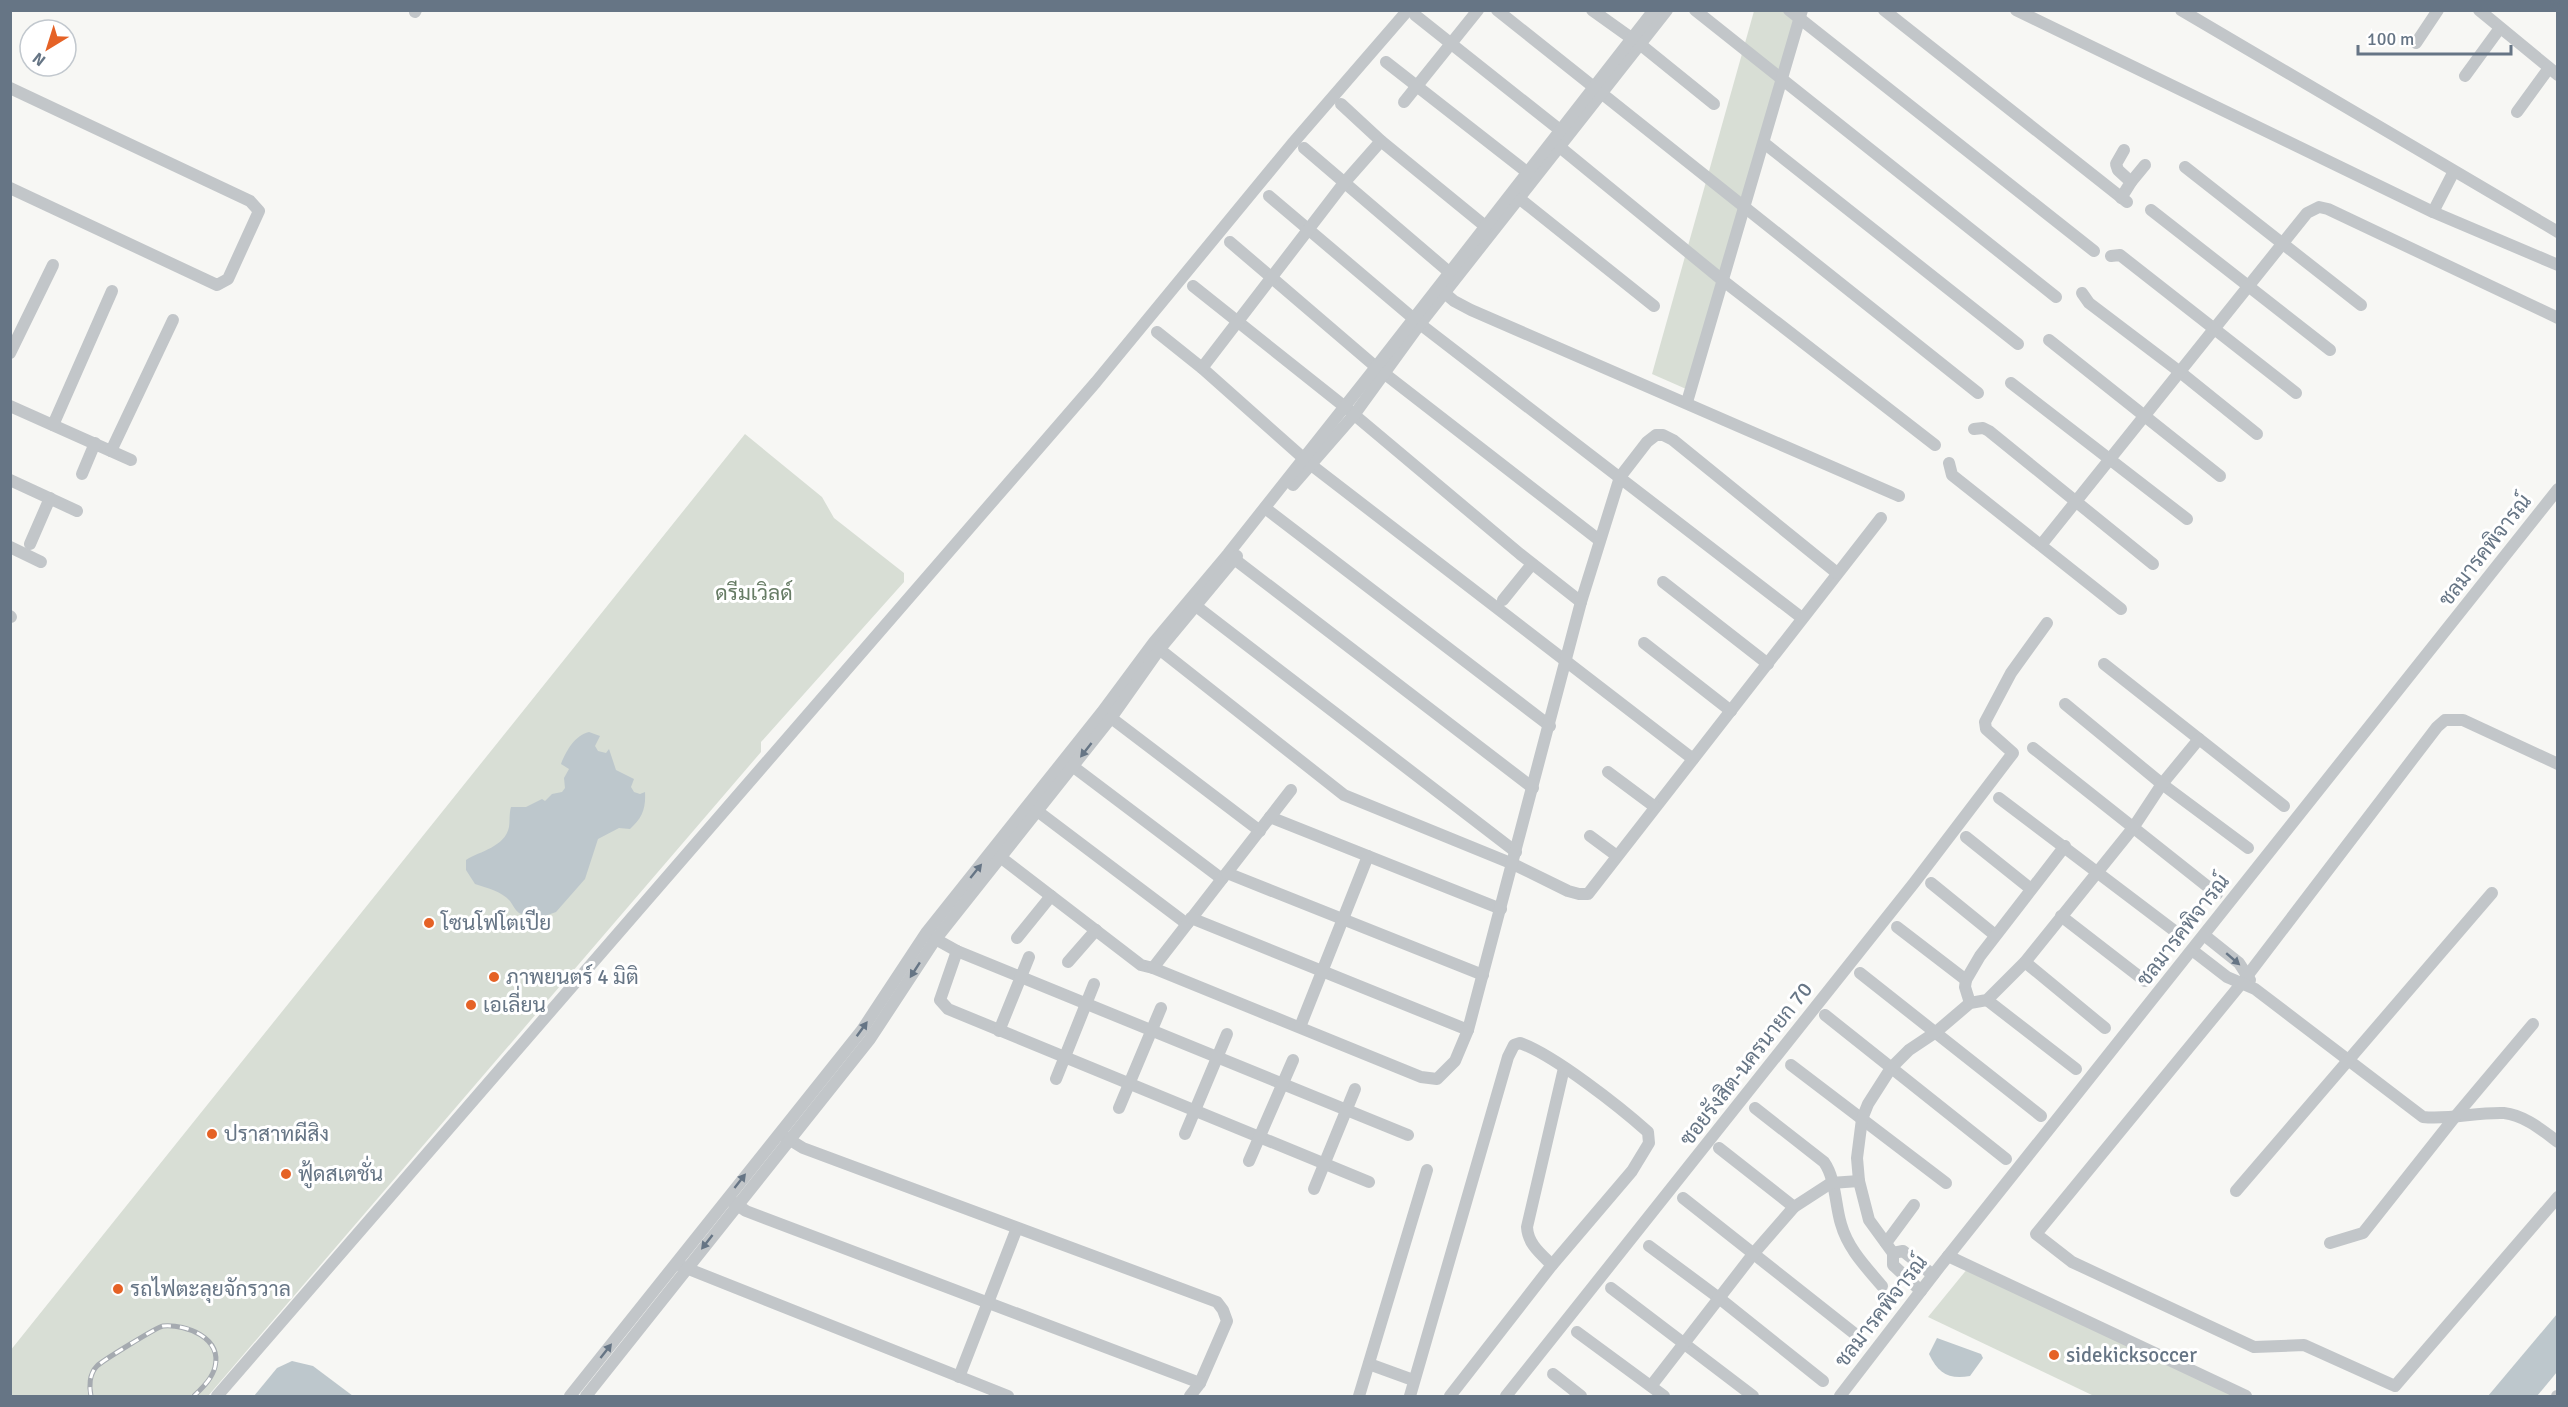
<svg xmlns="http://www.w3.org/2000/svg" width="2568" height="1407" font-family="Signika,Sarabun,sans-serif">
  <rect width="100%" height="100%" fill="#f7f7f4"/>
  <!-- green -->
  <g fill="#d8ded5">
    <polygon points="1754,11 1784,11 1801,23 1693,392 1652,374"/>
    <polygon points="745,434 822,497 834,518 904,573 904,582 761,742 761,752 208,1396 11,1396 10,1351"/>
    <polygon points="1968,1268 2237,1396 2094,1396 1928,1317"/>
  </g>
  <!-- water -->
  <g fill="#bdc7cc">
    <path d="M589 732 600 736 595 746 598 751 606 753 609 749 616 770 634 779 631 787 634 792 640 794 645 792C646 809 642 818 630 829L619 828 598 839 585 879 556 912 542 917C534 913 523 916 519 913 515 910 513 905 510 901 501 891 487 888 475 884L466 870V860C480 851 505 847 509 827 510 821 509 814 511 807H526L542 799 545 801 552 794 562 792 565 788 564 778 569 769 561 764C566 751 575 735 589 732Z"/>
    <polygon points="2557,1314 2557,1372 2537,1396 2488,1396"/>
    <path d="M1937 1338 1981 1354 1983 1358 1970 1376C1949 1380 1938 1373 1929 1354Z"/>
    <polygon points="292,1361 313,1366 353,1396 254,1396 277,1368"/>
  </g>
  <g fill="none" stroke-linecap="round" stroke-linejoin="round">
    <!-- minor -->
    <g stroke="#c2c6c9" stroke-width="12">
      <polyline points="1497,10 1978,393"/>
      <polyline points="1592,10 1641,45 1714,104"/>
      <polyline points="1695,10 2056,297"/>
      <polyline points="1789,10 2094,251"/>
      <polyline points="1884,10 2127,202"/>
      <polyline points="2016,10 2433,212 2558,265"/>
      <polyline points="2181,10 2558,232"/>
      <polyline points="2479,10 2558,75"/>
      <polyline points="415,12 416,10"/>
      <polyline points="1415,15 1565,134"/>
      <polyline points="2416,43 2438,10"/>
      <polyline points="1386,62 1532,176"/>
      <polyline points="2465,76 2500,28"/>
      <polyline points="10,88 250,201 259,211 228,279 217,285 10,188"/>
      <polyline points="1404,102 1478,10"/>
      <polyline points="1341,104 1381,141 1485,226"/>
      <polyline points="2517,112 2549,68"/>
      <polyline points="1764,143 2018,344"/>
      <polyline points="1556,144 1721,279 1935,445"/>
      <polyline points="1304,148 1449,272"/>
      <polyline points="2185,167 2361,305"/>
      <polyline points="2131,182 2145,165"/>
      <polyline points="1515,195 1654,306"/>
      <polyline points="1269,196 1420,324 1802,618"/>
      <polyline points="2121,198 2131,182 2118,170 2116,164 2124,150"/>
      <polyline points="2151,210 2330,350"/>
      <polyline points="2433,212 2453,173"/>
      <polyline points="1230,242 1376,367 1599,540"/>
      <polyline points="2111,256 2120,255 2296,393"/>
      <polyline points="1193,286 1345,407 1520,554 1581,602"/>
      <polyline points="1441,290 1454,301 1471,310 1899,496"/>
      <polyline points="2082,293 2089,303 2180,372 2257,434"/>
      <polyline points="1157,332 1202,368 1310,464 1693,759"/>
      <polyline points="2049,340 2220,476"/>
      <polyline points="10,353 53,265"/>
      <polyline points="1202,368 1344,183 1381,141"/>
      <polyline points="2011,383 2187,519"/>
      <polyline points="1687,402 1802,10"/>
      <polyline points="10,406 131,460"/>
      <polyline points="53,425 112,291"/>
      <polyline points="1974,429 1983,428 1989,431 2153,564"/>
      <polyline points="111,451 173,320"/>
      <polyline points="1949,463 1952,475 2121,609"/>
      <polyline points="82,474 95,443"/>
      <polyline points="10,480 77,511"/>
      <polyline points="1293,485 1354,415 1420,324 1667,10"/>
      <polyline points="1265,508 1550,726"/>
      <polyline points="30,544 50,498"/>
      <polyline points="2041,545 2307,213 2319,207 2328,209 2558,318"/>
      <polyline points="10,547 41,562"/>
      <polyline points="1229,555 1533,788"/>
      <polyline points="1663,582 1768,664"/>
      <polyline points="1503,600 1532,564"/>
      <polyline points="1192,603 1516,852"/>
      <polyline points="10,616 11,617"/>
      <polyline points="1644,643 1731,711"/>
      <polyline points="1154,645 1344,795 1513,864 1568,891 1579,894 1588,894 1881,518"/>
      <polyline points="2104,664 2284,806"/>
      <polyline points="2065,704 2162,784 2248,848"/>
      <polyline points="1106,714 1260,831"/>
      <polyline points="2033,748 2217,894"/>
      <polyline points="1067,762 1222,879"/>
      <polyline points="2558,764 2463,720 2445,720 2437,727 2241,984 2036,1234 2072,1262 2254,1347 2304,1345 2395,1386 2558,1197"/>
      <polyline points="1608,772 1655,807"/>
      <polyline points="1999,798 2176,932"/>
      <polyline points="1032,807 1187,924"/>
      <polyline points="1270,817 1501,909"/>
      <polyline points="1590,836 1617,856"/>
      <polyline points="1966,837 2031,889"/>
      <polyline points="995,853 1141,965 1153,968 1291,790"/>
      <polyline points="1227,873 1483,975"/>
      <polyline points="1931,883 1995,935"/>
      <polyline points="2061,916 2145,981"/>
      <polyline points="1191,918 1468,1030"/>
      <polyline points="1897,927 1966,980"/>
      <polyline points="2204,935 2239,963 2250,980"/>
      <polyline points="930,936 957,951 1408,1135"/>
      <polyline points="1017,938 1051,896"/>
      <path d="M2192 950 2227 977 2255 989 2423 1117C2450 1120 2476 1112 2504 1113 2524 1115 2542 1130 2558 1142"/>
      <polyline points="957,951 940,1000 948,1009 1369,1182"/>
      <polyline points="1068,962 1096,930"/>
      <polyline points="2025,962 2105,1028"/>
      <polyline points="1153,968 1421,1077 1437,1079 1455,1061 1468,1030 1581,602 1620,477 1647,442 1656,435 1663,435 1673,440 1837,573"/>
      <polyline points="1860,973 2041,1116"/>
      <polyline points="1987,1000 2076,1069"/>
      <polyline points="1970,1003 1965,987 1966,980 1980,956 2065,846"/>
      <polyline points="1825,1015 2006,1159"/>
      <polyline points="1300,1027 1368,856"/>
      <polyline points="999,1031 1029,957"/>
      <polyline points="1791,1065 1946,1183"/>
      <polyline points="1056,1079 1094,984"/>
      <polyline points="1119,1108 1161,1008"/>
      <path d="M1755 1108 1824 1162C1836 1179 1835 1205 1841 1224 1848 1249 1866 1267 1882 1286"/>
      <polyline points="1185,1134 1227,1034"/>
      <polyline points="782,1135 803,1148 1217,1302 1223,1310 1227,1321 1200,1383 1190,1396"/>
      <polyline points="1719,1148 1794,1207"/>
      <polyline points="1249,1161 1293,1060"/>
      <polyline points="1314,1189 1355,1089"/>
      <polyline points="2236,1191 2492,893"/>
      <polyline points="1683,1198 1855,1334"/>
      <polyline points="730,1200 746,1211 1200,1383"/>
      <polyline points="1886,1243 1914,1205"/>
      <polyline points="2330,1243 2363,1233 2454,1118 2533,1024"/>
      <polyline points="1649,1246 1719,1298 1823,1381"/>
      <polyline points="1893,1253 1903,1251 1933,1275"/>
      <polyline points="1948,1256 2246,1396"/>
      <path d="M1552 1265C1540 1253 1528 1244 1527 1227L1564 1068"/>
      <polyline points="681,1266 1008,1396"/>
      <polyline points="1611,1288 1753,1396"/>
      <polyline points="1921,1291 1893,1265 1893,1253 1869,1220 1859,1181 1857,1158 1862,1119 1868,1104 1891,1068 1909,1050 1936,1032 1970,1003 1987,1000 2025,962 2133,828 2162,784 2199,739"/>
      <polyline points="1577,1332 1664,1396"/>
      <polyline points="1369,1364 1413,1380"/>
      <polyline points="1553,1374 1581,1396"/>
      <polyline points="959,1377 1017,1228"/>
      <polyline points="1651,1386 1754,1253 1794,1207 1831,1183 1859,1181"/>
      <polyline points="217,1396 1096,382 1292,144 1408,10"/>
      <polyline points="570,1396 862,1030 926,933 1102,712 1154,642 1228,554 1376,367 1654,10"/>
      <polyline points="586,1396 870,1039 935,940 1111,718 1159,650 1237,556"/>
      <polyline points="1359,1396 1427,1170"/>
      <path d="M1410 1396 1508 1057 1514 1045 1520 1043C1554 1055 1620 1107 1648 1132L1649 1143 1632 1171 1552 1265 1450 1396"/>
      <polyline points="1506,1396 1914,883 2013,753 1986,729 1985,722 2011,673 2047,623"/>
      <polyline points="1840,1396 1937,1270 2558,489"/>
      <polyline points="2557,1396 2558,1396"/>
    </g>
    <!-- rail casing -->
    <g stroke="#a5aab0" stroke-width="5">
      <path id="rail" d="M91 1396C89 1387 89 1374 97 1366 102 1361 157 1327 163 1326 187 1324 222 1338 215 1367 212 1379 202 1388 194 1396"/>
    </g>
    <!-- rail -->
    <use href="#rail" stroke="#fff" stroke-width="3" stroke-dasharray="9" stroke-linecap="butt"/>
  </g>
  <!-- one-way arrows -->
  <defs><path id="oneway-solid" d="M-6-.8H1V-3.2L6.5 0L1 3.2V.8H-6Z" transform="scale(1.5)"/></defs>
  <g fill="#667585">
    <use href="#oneway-solid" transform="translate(1086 750) rotate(128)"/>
    <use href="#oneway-solid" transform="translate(976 871) rotate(-51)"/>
    <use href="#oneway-solid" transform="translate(2233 959) rotate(41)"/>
    <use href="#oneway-solid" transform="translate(915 970) rotate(123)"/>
    <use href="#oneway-solid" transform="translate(862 1029) rotate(-54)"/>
    <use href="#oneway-solid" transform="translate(740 1181) rotate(-52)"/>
    <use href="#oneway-solid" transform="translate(707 1242) rotate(128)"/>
    <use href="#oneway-solid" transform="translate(606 1351) rotate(-52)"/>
  </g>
  <!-- markers -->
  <g fill="#e56226" stroke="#fff" stroke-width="2">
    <circle cx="429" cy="923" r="6"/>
    <circle cx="494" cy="977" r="6"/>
    <circle cx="471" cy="1005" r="6"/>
    <circle cx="212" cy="1134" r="6"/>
    <circle cx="286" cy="1174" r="6"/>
    <circle cx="118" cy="1289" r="6"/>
    <circle cx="2054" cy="1355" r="6"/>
  </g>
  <g text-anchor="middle" stroke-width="6" stroke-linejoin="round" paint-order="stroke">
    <!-- street labels -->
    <g font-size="21" fill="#667585" stroke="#fff">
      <text transform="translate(2485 550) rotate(-52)" y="7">ชลมารคพิจารณ์</text>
      <text transform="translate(2183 930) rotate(-52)" y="7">ชลมารคพิจารณ์</text>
      <text transform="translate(1746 1064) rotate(-52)" y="7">ซอยรังสิต-นครนายก 70</text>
      <text transform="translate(1881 1311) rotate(-52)" y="7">ชลมารคพิจารณ์</text>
    </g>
    <!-- park labels -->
    <g font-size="21" fill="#677c65" stroke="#fff">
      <text x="754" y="600">ดรีมเวิลด์</text>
    </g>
    <!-- poi labels -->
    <g font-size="21" fill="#667585" stroke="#fff" text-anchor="start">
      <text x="441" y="930">โซนโฟโตเปีย</text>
      <text x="506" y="984">ภาพยนตร์ 4 มิติ</text>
      <text x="483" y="1012">เอเลี่ยน</text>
      <text x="224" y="1141">ปราสาทผีสิง</text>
      <text x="298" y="1181">ฟู้ดสเตชั่น</text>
      <text x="130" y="1296">รถไฟตะลุยจักรวาล</text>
      <text x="2066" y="1362">sidekicksoccer</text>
    </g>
  </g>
  <!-- border -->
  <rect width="2568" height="1407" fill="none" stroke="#667585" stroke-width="24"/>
  <!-- north arrow -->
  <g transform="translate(48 48) rotate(218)"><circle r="28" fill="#ffffff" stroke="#c2c8ce" stroke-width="1.5"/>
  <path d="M0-4.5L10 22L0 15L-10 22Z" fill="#e56226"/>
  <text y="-9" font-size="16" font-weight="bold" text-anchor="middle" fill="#667585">N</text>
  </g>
  <!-- scale -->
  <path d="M2358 45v9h153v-9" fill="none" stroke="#667585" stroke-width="3"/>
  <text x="2367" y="45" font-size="18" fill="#667585" stroke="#ffffff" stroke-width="4.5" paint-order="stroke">100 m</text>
</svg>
